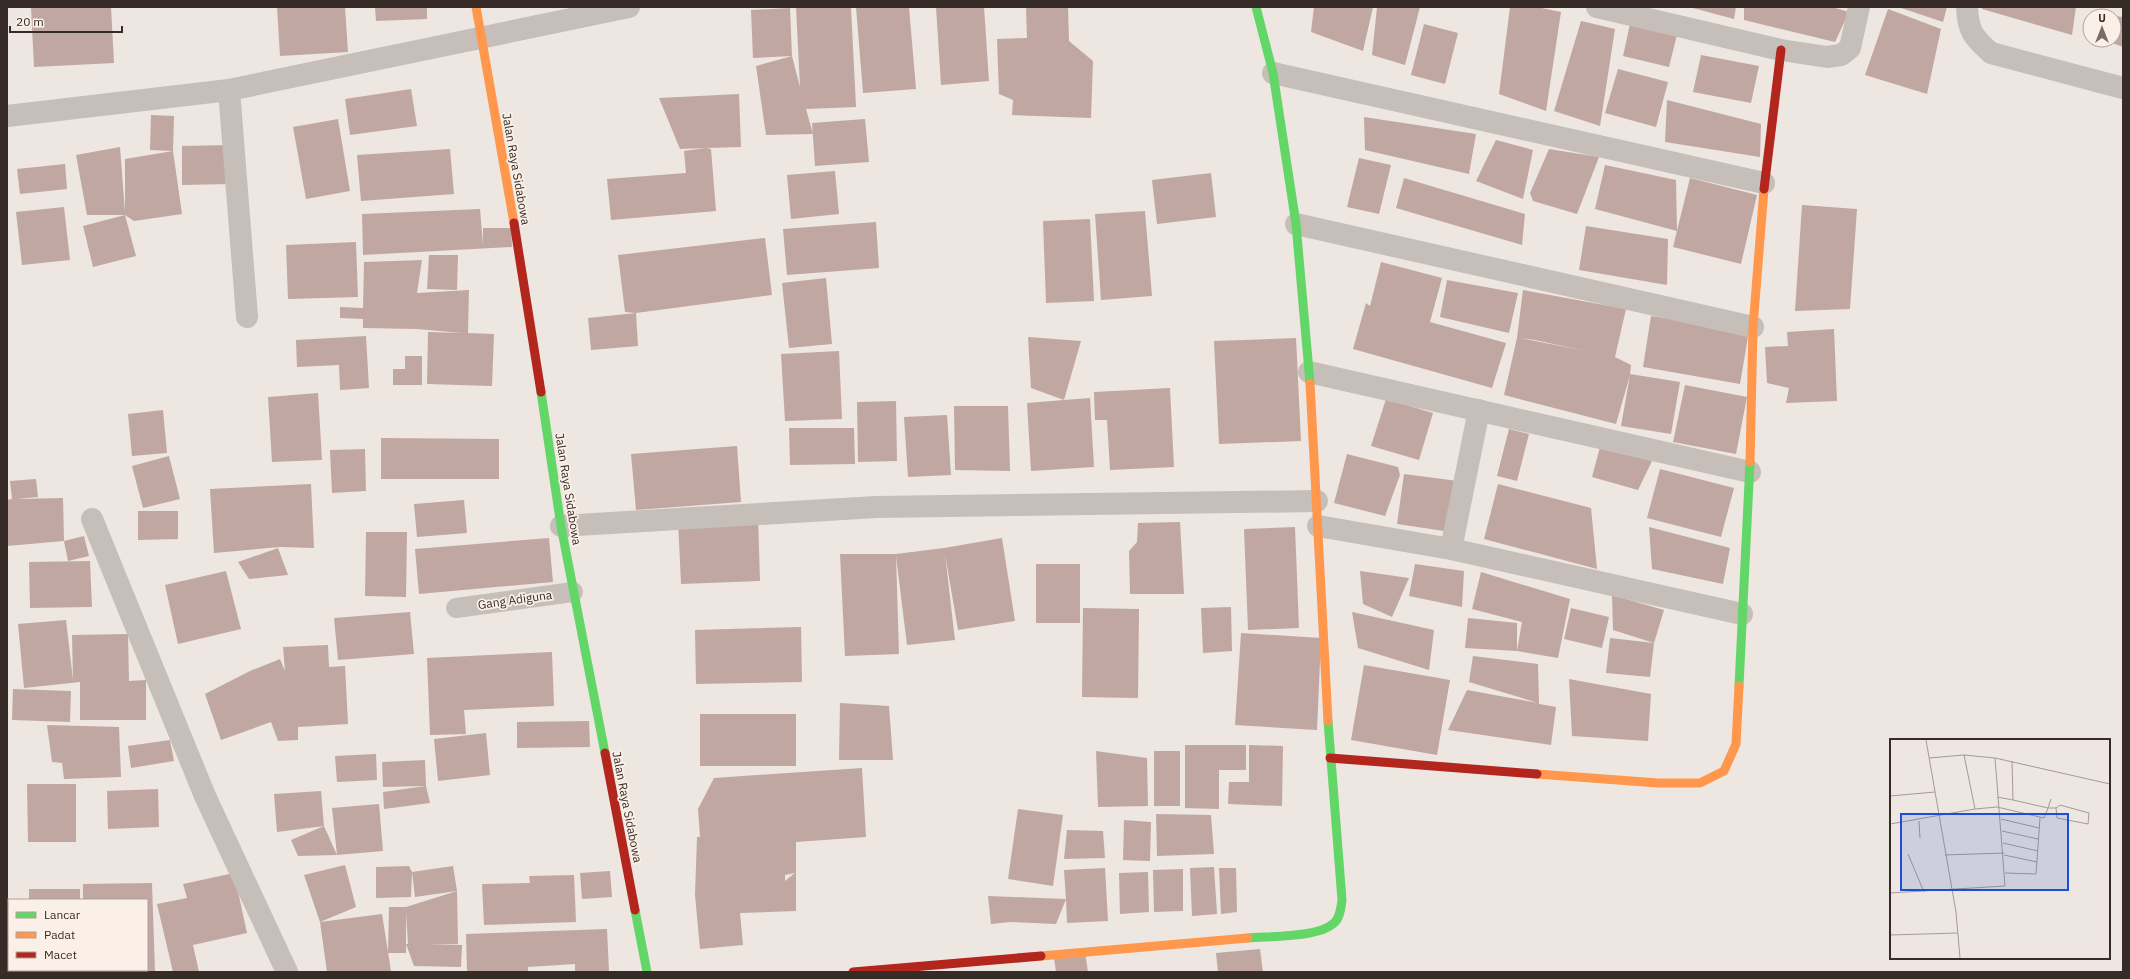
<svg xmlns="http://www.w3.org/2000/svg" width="2130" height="979" font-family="'IBM Plex Sans',sans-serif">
  <rect width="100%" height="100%" fill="#ede6e1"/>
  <!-- building -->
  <g fill="#c1a7a2" fill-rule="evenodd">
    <polygon points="31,7 111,7 114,63 34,67"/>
    <polygon points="277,7 345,7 348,52 280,56"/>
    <polygon points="375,7 427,7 427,19 376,21"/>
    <polygon points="796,7 851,7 856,107 806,109 813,134 766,135 756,66 792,56 753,58 751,10 790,8 792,56 800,87"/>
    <polygon points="856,7 909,7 916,89 863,93"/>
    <polygon points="936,7 984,7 989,81 941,85"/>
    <polygon points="1026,7 1068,7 1069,41 1093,61 1091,118 1012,115 1013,100 999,94 997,39 1027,38"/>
    <polygon points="1314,7 1373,7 1363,51 1311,32"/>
    <polygon points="1377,7 1420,7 1405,65 1372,55"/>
    <polygon points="1510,7 1537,7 1561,12 1546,111 1499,94"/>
    <polygon points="1689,7 1736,7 1734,19"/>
    <polygon points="1744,7 1832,7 1849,12 1835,42 1744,20"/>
    <polygon points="1898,7 1947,7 1943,22"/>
    <polygon points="1982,7 2076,7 2072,35 1982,9"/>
    <polygon points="1888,9 1941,29 1927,94 1865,75"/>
    <polygon points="2095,12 2110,15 2110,16 2095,16"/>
    <polygon points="2114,16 2123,17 2123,47 2104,40 2114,40"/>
    <polygon points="1581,21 1615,29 1600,126 1554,111"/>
    <polygon points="1424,24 1458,33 1445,84 1411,75"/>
    <polygon points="1630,24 1677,35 1669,67 1623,56"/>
    <polygon points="1701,55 1759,66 1751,103 1693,92"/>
    <polygon points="1618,69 1668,82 1656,127 1605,113"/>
    <polygon points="411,89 417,126 350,135 345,99"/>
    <polygon points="739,94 741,147 706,148 711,149 716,211 611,220 607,179 686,173 684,151 705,148 680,149 659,98"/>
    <polygon points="1667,100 1761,124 1760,157 1665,142"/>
    <polygon points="151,115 174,116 173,151 182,214 134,221 125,215 136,256 93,267 83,226 125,215 87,215 76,155 120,147 125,212 125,159 173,151 150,150"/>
    <polygon points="1364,117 1476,134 1469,174 1365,150"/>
    <polygon points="338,119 350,191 306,199 293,127"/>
    <polygon points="865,119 869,162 815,166 812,123"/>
    <polygon points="1496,140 1533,150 1523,199 1476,181"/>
    <polygon points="230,145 230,184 182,185 182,146"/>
    <polygon points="450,149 454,194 361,201 357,155"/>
    <polygon points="1549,149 1599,157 1577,214 1533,201 1530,193"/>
    <polygon points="1359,158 1391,165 1379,214 1347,207"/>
    <polygon points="65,164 67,189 20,194 17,169"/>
    <polygon points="1605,165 1676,180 1677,231 1595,209"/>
    <polygon points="835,171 839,214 791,219 787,175"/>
    <polygon points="1211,173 1216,217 1157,224 1152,180"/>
    <polygon points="1404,178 1525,214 1522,245 1396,208"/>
    <polygon points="1690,178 1757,195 1741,264 1673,247"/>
    <polygon points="1802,205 1857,209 1850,309 1795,311"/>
    <polygon points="64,207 70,260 22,265 16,212"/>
    <polygon points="480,209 483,245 483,228 511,228 512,247 363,255 362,214"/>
    <polygon points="1145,211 1152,296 1101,300 1095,214"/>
    <polygon points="1090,219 1094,301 1046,303 1043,221"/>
    <polygon points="876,222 879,268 787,275 783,229"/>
    <polygon points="1586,226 1668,239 1667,285 1579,270"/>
    <polygon points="765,238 772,295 636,313 638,346 591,350 588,318 636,313 625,312 618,255"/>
    <polygon points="356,242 358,297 288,299 286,245"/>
    <polygon points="429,255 458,255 457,290 427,289"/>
    <polygon points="422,260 417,293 469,290 468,333 494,334 492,386 427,384 428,332 462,333 417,329 363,328 363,314 363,319 340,318 340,307 363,308 364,262"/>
    <polygon points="1381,262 1442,278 1430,322 1506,343 1492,388 1353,349 1366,303 1370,306"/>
    <polygon points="826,278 832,344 789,348 782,283"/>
    <polygon points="1447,280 1518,293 1509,333 1440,317"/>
    <path d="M1523 290 1626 309 1615 357 1631 365 1630 374 1680 382 1671 434 1621 426 1630 375 1616 424 1504 395 1517 338ZM1520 338 1535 340 1585 351Z"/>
    <polygon points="1651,316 1749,331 1740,384 1643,367"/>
    <polygon points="1834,329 1837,401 1786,403 1789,388 1767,383 1765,347 1788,346 1787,332"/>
    <polygon points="366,336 369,388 340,390 339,365 297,367 296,340"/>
    <polygon points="1028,337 1081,341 1064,400 1090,398 1094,467 1031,471 1027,403 1064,400 1031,388"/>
    <polygon points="1296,338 1301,441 1219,444 1214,341"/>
    <polygon points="839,351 842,419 785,421 781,354"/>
    <polygon points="405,356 422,356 422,385 393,385 393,369 405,369"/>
    <polygon points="1685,385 1747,397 1736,454 1673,442"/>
    <polygon points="1170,388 1174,467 1110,470 1107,420 1095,420 1094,392"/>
    <polygon points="318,393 322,460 272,462 268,397"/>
    <polygon points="1386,399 1433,413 1419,460 1371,446"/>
    <polygon points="896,401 897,461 858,462 857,402"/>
    <polygon points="954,406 1008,406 1010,471 955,470"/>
    <polygon points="163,410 167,453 132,456 128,414"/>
    <polygon points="947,415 951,475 908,477 904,417"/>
    <polygon points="789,428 854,428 855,464 790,465"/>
    <polygon points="1509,429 1529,434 1517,481 1497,476"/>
    <polygon points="381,438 499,439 499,479 381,479"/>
    <polygon points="737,446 741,502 636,510 631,454"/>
    <polygon points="1600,447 1652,461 1638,490 1592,477"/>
    <polygon points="365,449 366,491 332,493 330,450"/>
    <polygon points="1347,454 1398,467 1400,475 1385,516 1334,503"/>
    <polygon points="169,456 180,499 143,508 132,466"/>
    <polygon points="1660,469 1734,488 1721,537 1647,518"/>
    <polygon points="1404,474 1458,481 1451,532 1397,524"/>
    <polygon points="36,479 38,497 16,499 63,498 64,541 7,546 7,500 12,499 10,481"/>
    <polygon points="311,484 314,548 280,547 214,553 210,489"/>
    <polygon points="1498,484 1591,508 1597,569 1484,539"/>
    <polygon points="464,500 467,533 417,537 414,504"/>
    <polygon points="138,511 178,511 178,539 138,540"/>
    <polygon points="758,517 760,581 681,584 678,520"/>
    <polygon points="1180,522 1184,594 1130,594 1129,551 1137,542 1138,523"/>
    <polygon points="1295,527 1299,628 1248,630 1244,529"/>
    <polygon points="1649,527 1730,548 1723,584 1652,569"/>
    <polygon points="366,532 407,532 406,597 365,596"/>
    <polygon points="84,536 89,556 68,561 64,541"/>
    <polygon points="549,538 553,582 419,594 415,549"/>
    <polygon points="1002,538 1015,621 958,630 945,554 955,640 907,645 896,556 899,654 845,656 840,554 896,554 944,548"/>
    <polygon points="278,548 288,575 249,579 238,562"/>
    <polygon points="90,561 92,607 30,608 29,562"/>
    <rect x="1036" y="564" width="44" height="59"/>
    <polygon points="1415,564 1464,571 1462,607 1409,596"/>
    <polygon points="226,571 241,629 178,644 165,585"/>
    <polygon points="1360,571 1409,578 1392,617 1363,604"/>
    <polygon points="1481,572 1570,599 1558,658 1517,651 1522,622 1472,609"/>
    <polygon points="1612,595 1664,610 1654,643 1650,677 1606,673 1610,638 1654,643 1613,630"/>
    <polygon points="1231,607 1232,651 1203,653 1201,608"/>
    <polygon points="1083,608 1139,609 1138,698 1082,697"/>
    <polygon points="1571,608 1609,617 1602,648 1564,639"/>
    <polygon points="410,612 414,654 338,660 334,618"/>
    <polygon points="1352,612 1434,630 1429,670 1358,648"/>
    <polygon points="1468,618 1517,623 1517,651 1465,648"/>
    <polygon points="66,620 73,680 72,635 128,634 129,681 146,680 146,720 80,720 80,682 24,688 18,624"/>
    <polygon points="801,627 802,682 696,684 695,630"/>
    <polygon points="1241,633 1321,638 1317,730 1235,725"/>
    <polygon points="328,645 329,667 345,666 348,724 298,727 298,740 278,741 271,722 221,740 205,694 250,671 280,659 285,671 283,647"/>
    <polygon points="552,652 554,706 464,710 466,734 430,735 427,658"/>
    <polygon points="1473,656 1538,664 1539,704 1556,707 1551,745 1448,730 1467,690 1538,703 1469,682"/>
    <polygon points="1364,665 1450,680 1437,755 1351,740"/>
    <polygon points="1569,679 1651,694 1648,741 1572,736"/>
    <polygon points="13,689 71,691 70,722 12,720"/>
    <polygon points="840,703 889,706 893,760 839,760"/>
    <rect x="700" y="714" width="96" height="52"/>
    <polygon points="589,721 590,747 517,748 517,722"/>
    <polygon points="47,725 119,727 121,777 64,779 62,763 52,762"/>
    <polygon points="486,733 490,775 438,781 434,739"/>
    <polygon points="170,740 174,761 131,768 128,746"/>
    <polygon points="1185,745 1246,745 1246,770 1219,770 1219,809 1185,808"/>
    <polygon points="1249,745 1283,746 1282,806 1228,804 1229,782 1249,782"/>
    <polygon points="1096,751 1147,758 1148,806 1098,807"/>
    <rect x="1154" y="751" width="26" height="55"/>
    <polygon points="376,754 377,780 337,782 335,756"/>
    <polygon points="425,760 426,786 430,803 384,809 383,792 426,786 383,787 382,762"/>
    <path d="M862 768 866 837 796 842V911L740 913 743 945 700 949 695 895 697 837H700L698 809 714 778ZM795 873 785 881V875Z"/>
    <polygon points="27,784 76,784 76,842 28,842"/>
    <polygon points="158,789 159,827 108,829 107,791"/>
    <polygon points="321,791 324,826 337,855 298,856 291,840 324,826 277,832 274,794"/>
    <polygon points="379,804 383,851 337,855 332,808"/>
    <polygon points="1018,809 1063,815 1053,886 1008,879"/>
    <polygon points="1156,814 1211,815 1214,854 1157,856"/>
    <polygon points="1124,820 1151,822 1150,861 1123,860"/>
    <polygon points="1067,830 1103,831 1105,858 1064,859"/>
    <polygon points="345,865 356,907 320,922 382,914 391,971 327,972 320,922 304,875"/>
    <polygon points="409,866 412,872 411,897 376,898 376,867"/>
    <polygon points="453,866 457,891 415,897 412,872"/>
    <polygon points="1214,867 1217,914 1192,916 1190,868"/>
    <polygon points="1105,868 1108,921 1067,923 1066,899 1056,924 1010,922 991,924 988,896 1066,899 1064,870"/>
    <polygon points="1219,868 1236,868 1237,912 1221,914"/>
    <polygon points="1183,869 1183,911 1154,912 1153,870"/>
    <polygon points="610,871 612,897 582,899 580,873"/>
    <polygon points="1148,872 1149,912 1120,914 1119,873"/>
    <polygon points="234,873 247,933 193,945 199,972 173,972 157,904 187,898 183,884"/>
    <polygon points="574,875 576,922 484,925 482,884 530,883 529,876"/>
    <polygon points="152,883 155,972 85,972 85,970 147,970 147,900 83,900 83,884"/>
    <rect x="29" y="889" width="51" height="11"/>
    <polygon points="457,891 458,944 428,944 462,945 461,967 414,966 406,944 408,944 406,912 406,953 388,953 389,907 406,907"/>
    <polygon points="607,929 609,972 575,972 575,964 528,967 528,972 467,972 466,934"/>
    <polygon points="1260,949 1263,972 1218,972 1216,953"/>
    <polygon points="1085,952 1088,972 1056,972 1054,958"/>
  </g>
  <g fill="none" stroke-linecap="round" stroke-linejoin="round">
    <!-- lane -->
    <polyline stroke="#c6beb9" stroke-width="20" points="456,608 573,592"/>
    <!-- street -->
    <g stroke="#c6beb9" stroke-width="22">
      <polyline points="1597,7 1781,50 1827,57 1841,55 1850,48 1859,7"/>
      <path d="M1967 7C1968 31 1973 37 1991 53L2123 88"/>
      <polyline points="1273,73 1764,183"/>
      <polyline points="229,90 247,317"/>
      <polyline points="7,116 229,90 629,7"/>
      <polyline points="1296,224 1753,327"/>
      <polyline points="1309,372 1750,472"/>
      <polyline points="92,519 205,796 287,972"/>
      <polyline points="561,526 876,507 1317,501"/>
      <polyline points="1318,526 1451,549 1742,614"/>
      <polyline points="1451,549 1479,410"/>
    </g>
    <!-- fast -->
    <g stroke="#63d668" stroke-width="9">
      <polyline points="1256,7 1273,73 1296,224 1310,383"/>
      <polyline points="541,392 561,526 605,753"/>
      <polyline points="1739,686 1750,462"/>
      <polyline points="635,910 647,972"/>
      <path d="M1248 938C1269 936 1318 938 1334 923 1340 918 1341 908 1342 900L1328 721"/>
    </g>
    <!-- slow -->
    <g stroke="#ff974d" stroke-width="9">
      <polyline points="476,7 514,223"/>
      <polyline points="1310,383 1328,721"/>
      <polyline points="1750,462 1753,327 1764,189"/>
      <polyline points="1537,774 1658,783 1700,783 1724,771 1736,744 1739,686"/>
      <polyline points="1041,956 1248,938"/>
    </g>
    <!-- jam -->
    <g stroke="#b3261e" stroke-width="9">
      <polyline points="1764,189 1781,50"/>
      <polyline points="514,223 541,392"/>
      <polyline points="605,753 635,910"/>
      <polyline points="1330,758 1537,774"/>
      <polyline points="853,972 1041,956"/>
    </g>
  </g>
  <g text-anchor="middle" stroke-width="3.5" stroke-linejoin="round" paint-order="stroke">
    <!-- street labels -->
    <g font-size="12" fill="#372b27" stroke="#faf0e7">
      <text transform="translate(516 169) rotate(80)" y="4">Jalan Raya Sidabowa</text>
      <text transform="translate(568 489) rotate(81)" y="4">Jalan Raya Sidabowa</text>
      <text transform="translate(515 600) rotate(-8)" y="4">Gang Adiguna</text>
      <text transform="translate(627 807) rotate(79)" y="4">Jalan Raya Sidabowa</text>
    </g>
  </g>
  <!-- overview -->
  <g transform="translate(1890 739)">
    <rect width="220" height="220" fill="#ede6e1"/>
    <path fill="none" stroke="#a49b97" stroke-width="1" d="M36 1 66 173 70 219M74 16 85 70M39 19 74 16 105 19 220 45M122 22 123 61 158 69 161 60M0 57 45 53M107 58 123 61M111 80 149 89M29 82 30 99M0 85 85 70 107 68 154 79 158 69H166L170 66 199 74 198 85 167 79 166 69M112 92 148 100M113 104 148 112M18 115 34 153M55 116 114 114M114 116 147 123M115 134 146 135 150 79M0 154 115 147 105 19M0 196 67 194"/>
    <path fill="#1d4ed8" fill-opacity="0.15" stroke="#1d4ed8" stroke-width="2" d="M11 75H178V151H11Z"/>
    <rect width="220" height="220" fill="none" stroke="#372b27" stroke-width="2"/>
  </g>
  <!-- border -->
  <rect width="2130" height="979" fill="none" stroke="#372b27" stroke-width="16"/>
  <!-- legend -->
  <rect x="8" y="899" width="140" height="72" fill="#faf0e7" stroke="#aca19a"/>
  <rect x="16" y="912" width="20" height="6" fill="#63d668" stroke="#aca19a"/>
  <text x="44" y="919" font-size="12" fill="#372b27">Lancar</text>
  <rect x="16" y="932" width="20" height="6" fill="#ff974d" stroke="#aca19a"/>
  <text x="44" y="939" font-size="12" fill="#372b27">Padat</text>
  <rect x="16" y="952" width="20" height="6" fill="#b3261e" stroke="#aca19a"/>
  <text x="44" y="959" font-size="12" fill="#372b27">Macet</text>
  <!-- north arrow -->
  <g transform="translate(2102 28)"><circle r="19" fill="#faf0e7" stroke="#aca19a"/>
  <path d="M0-3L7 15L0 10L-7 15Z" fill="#776c68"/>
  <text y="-6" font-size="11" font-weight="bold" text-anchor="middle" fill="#372b27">U</text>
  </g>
  <!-- scale -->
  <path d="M10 26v6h112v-6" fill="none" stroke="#372b27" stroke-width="2"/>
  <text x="16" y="26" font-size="12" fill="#372b27" stroke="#faf0e7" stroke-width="3" paint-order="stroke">20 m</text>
</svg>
